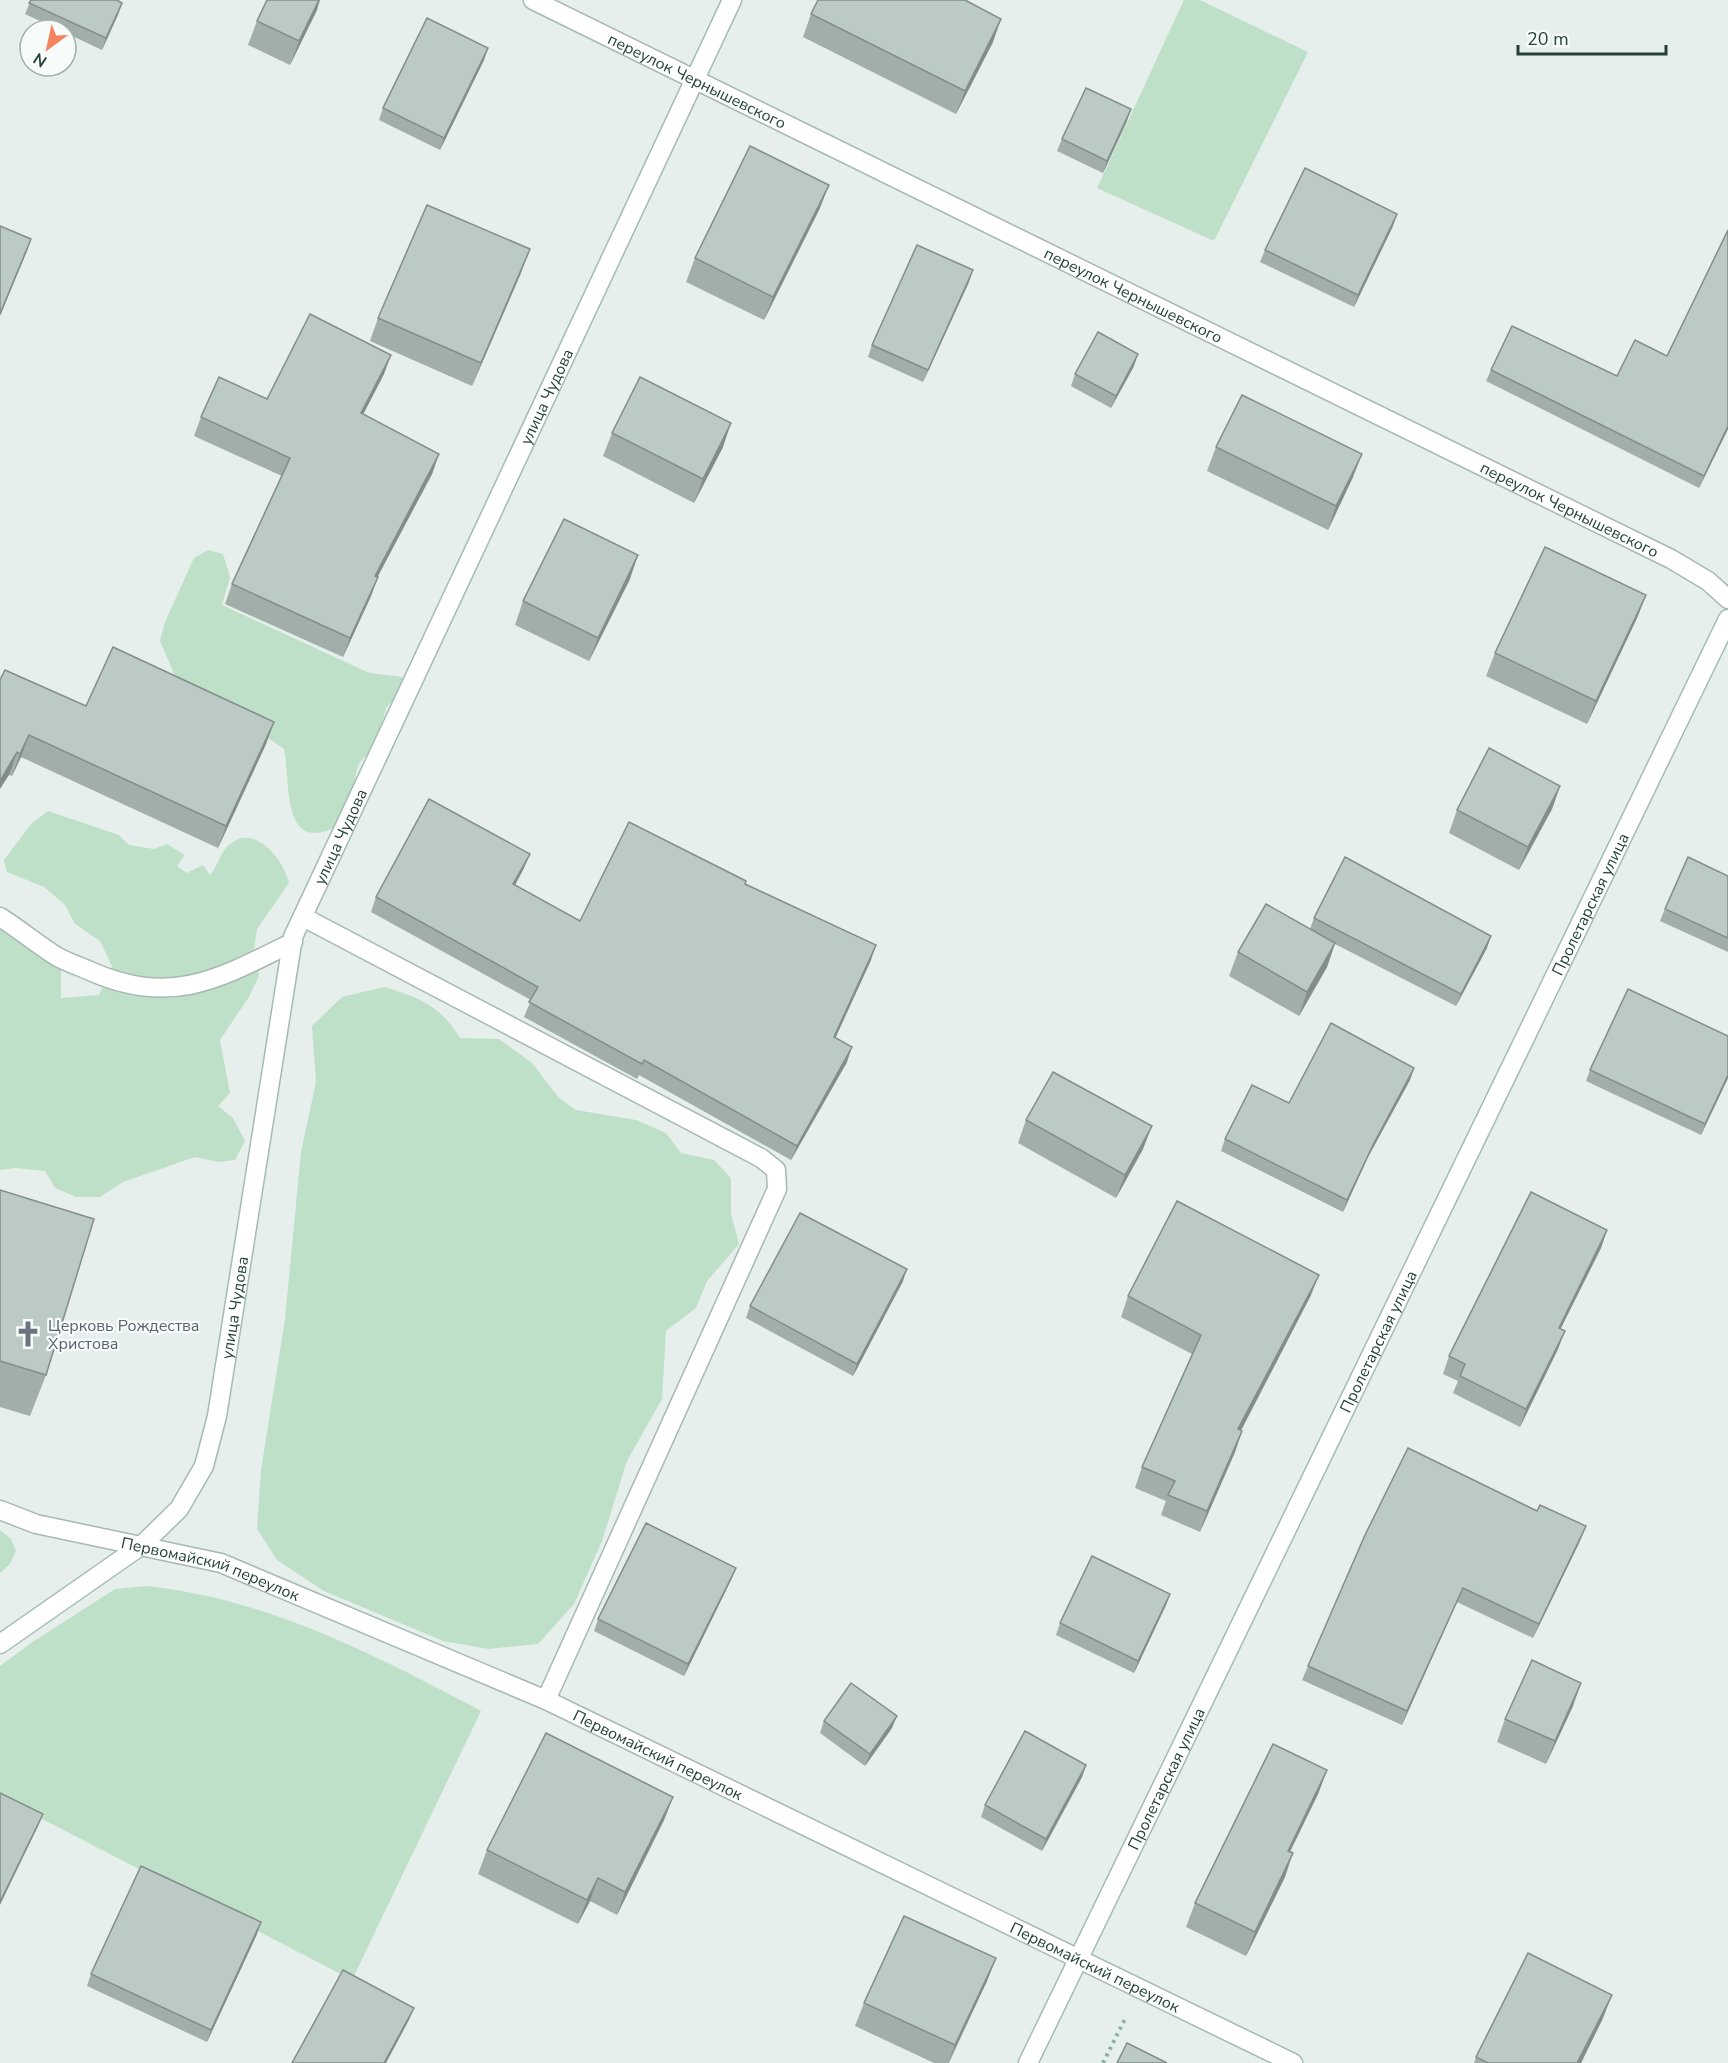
<svg xmlns="http://www.w3.org/2000/svg" width="1728" height="2063" font-family="'Nunito Sans',sans-serif">
  <rect width="100%" height="100%" fill="#e6efeb"/>
  <!-- green -->
  <g fill="#bfe0c8">
    <polygon points="1184,0 1200,0 1308,52 1214,241 1097,188"/>
    <path d="M208 550 223 554 230 577 222 605 367 672C381 676 393 674 404 678L402 690 386 708 376 749C353 764 359 766 353 789 350 801 343 814 338 826 280 856 291 781 284 749L258 731 181 690 160 641 165 622 194 558Z"/>
    <path d="M48 811 119 835 129 845 154 849 167 844 185 855 177 866 187 873 203 865 210 875C218 866 220 852 230 844 255 823 284 860 289 883L257 929 254 949 259 976 249 997 220 1040 230 1093 218 1106 233 1118 245 1141 235 1160 218 1162 195 1157 123 1182 100 1197H76L55 1188 45 1171 16 1168 0 1170V927L61 968V998L99 995 112 966 100 941 75 924 65 905 44 887 7 872 4 860 31 824Z"/>
    <path d="M384 987C419 997 442 1007 460 1038L499 1039 532 1063 559 1098 576 1110 636 1120 666 1133 681 1153 714 1160 731 1178V1214L739 1244 707 1281 696 1308 666 1331 662 1399 627 1461 602 1541 574 1604 538 1644 489 1649 443 1641 324 1591 277 1560 257 1529 261 1470 285 1319 301 1152 316 1082 312 1026 342 997Z"/>
    <polygon points="0,1530 11,1539 16,1551 10,1564 0,1573"/>
    <path d="M147 1586C268 1599 375 1655 481 1711L352 1980 0 1797V1666L31 1643 115 1589Z"/>
  </g>
  <g fill="none" stroke-linecap="round" stroke-linejoin="round">
    <!-- lane casing -->
    <g stroke="#a8b8b2" stroke-width="21">
      <g id="lane">
        <path d="M0 917C19 929 37 944 56 956 66 962 79 966 90 971 171 1007 219 979 293 942"/>
        <polyline points="303,917 761,1158 776,1170 777,1189 546,1700"/>
      </g>
    </g>
    <!-- street casing -->
    <g stroke="#a8b8b2" stroke-width="21">
      <g id="street">
        <path id="s1" d="M533 0 1671 559 1708 581 1728 599"/>
        <path id="s2" d="M0 1510 36 1524 221 1563 546 1700 1293 2063"/>
      </g>
    </g>
    <!-- secondary casing -->
    <g stroke="#a4bbb3" stroke-width="21">
      <g id="secondary">
        <path id="s3" d="M0 1644 142 1545 179 1509 204 1466 217 1416 293 937 732 0"/>
        <path id="s4" d="M1028 2063 1728 619"/>
      </g>
    </g>
    <!-- path -->
    <polyline stroke="#86b3a5" stroke-width="4" stroke-dasharray="3 4.5" stroke-linecap="butt" points="1103,2063 1125,2019"/>
    <!-- lane -->
    <use href="#lane" stroke="#fff" stroke-width="18"/>
    <!-- street -->
    <use href="#street" stroke="#fff" stroke-width="18"/>
    <!-- secondary -->
    <use href="#secondary" stroke="#fff" stroke-width="18"/>
  </g>
  <!-- wall -->
  <g fill="#a1aea9">
    <polygon points="31,0 122,3 102,50 66,33 66,30 59,30 25,14"/>
    <polygon points="317,10 290,65 248,45 257,21"/>
    <polygon points="811,14 993,42 956,114 803,37"/>
    <polygon points="484,60 440,150 379,120 383,108"/>
    <polygon points="1127,121 1103,173 1057,151 1062,139"/>
    <polygon points="820,208 764,320 686,282 695,258"/>
    <polygon points="1393,226 1354,307 1260,262 1265,250"/>
    <polygon points="1728,230 1728,429 1699,488 1486,381 1491,370 1617,376 1667,356"/>
    <polygon points="521,273 472,386 370,341 378,318"/>
    <polygon points="969,282 923,382 868,357 872,345"/>
    <polygon points="1134,366 1111,408 1071,386 1075,374"/>
    <polygon points="384,374 363,414 439,454 432,474 377,577 371,596 343,657 225,604 232,584 282,476 194,436 201,417 267,399"/>
    <polygon points="612,433 723,447 694,503 603,456"/>
    <polygon points="1216,447 1353,477 1328,530 1207,471"/>
    <polygon points="630,579 589,661 515,625 523,601"/>
    <polygon points="1646,595 1637,618 1587,724 1486,676 1495,653"/>
    <polygon points="0,680 86,706 274,722 266,744 218,848 21,757 12,776 9,775"/>
    <polygon points="1560,786 1552,809 1519,870 1449,833 1457,810"/>
    <polygon points="524,868 515,885 580,921 745,884 871,960 835,1038 847,1062 791,1160 639,1075 637,1079 524,1017 531,1000 371,912 376,897"/>
    <polygon points="1728,876 1728,952 1660,921 1665,909"/>
    <polygon points="1314,918 1487,948 1456,1006 1335,944 1327,967 1299,1016 1229,976 1238,952 1310,929"/>
    <polygon points="1414,1068 1410,1080 1368,1157 1343,1212 1221,1151 1225,1139"/>
    <polygon points="1590,1070 1728,1078 1701,1135 1586,1081"/>
    <polygon points="1026,1120 1143,1149 1116,1198 1018,1143"/>
    <polygon points="0,1190 46,1375 30,1416 0,1407"/>
    <polygon points="1607,1230 1601,1248 1560,1329 1558,1349 1520,1427 1453,1393 1458,1381 1443,1374 1449,1356"/>
    <polygon points="903,1281 853,1376 746,1318 750,1306"/>
    <polygon points="1311,1295 1241,1430 1242,1431 1235,1452 1200,1532 1161,1515 1166,1501 1135,1488 1142,1467 1192,1354 1121,1317 1128,1296"/>
    <polygon points="1365,1535 1580,1541 1533,1638 1457,1602 1402,1725 1302,1680 1308,1666"/>
    <polygon points="736,1568 731,1580 684,1676 594,1631 598,1619"/>
    <polygon points="1170,1594 1166,1605 1134,1673 1056,1635 1060,1623"/>
    <polygon points="1573,1706 1546,1764 1497,1742 1505,1719"/>
    <polygon points="824,1721 892,1728 865,1766 820,1733"/>
    <polygon points="1086,1765 1082,1777 1042,1851 981,1817 985,1805"/>
    <polygon points="1327,1770 1318,1794 1290,1852 1285,1877 1246,1956 1186,1927 1195,1903"/>
    <polygon points="673,1797 664,1820 617,1915 590,1901 578,1924 478,1874 487,1850"/>
    <polygon points="257,1934 207,2042 87,1986 91,1974"/>
    <polygon points="996,1958 987,1981 949,2063 934,2063 855,2026 864,2003"/>
    <polygon points="1603,2018 1581,2063 1474,2063 1476,2057"/>
  </g>
  <!-- shaded-wall -->
  <g fill="#838d89">
    <polygon points="319,0 320,0 317,10 290,65 299,41"/>
    <polygon points="122,3 118,15 102,50 106,38"/>
    <polygon points="1001,19 993,42 956,114 965,91"/>
    <polygon points="488,48 484,60 440,150 444,138"/>
    <polygon points="1131,109 1127,121 1103,173 1107,161"/>
    <polygon points="829,185 820,208 764,320 773,297"/>
    <polygon points="1397,214 1393,226 1354,307 1358,295"/>
    <polygon points="31,239 27,251 0,316 0,314"/>
    <polygon points="530,249 521,273 472,386 481,363"/>
    <polygon points="973,270 969,282 923,382 928,370"/>
    <polygon points="1138,354 1134,366 1111,408 1116,396"/>
    <polygon points="391,355 384,374 354,432 361,413"/>
    <polygon points="731,423 723,447 694,503 703,479"/>
    <polygon points="1728,426 1728,429 1699,488 1704,476"/>
    <polygon points="439,454 432,474 368,595 375,576"/>
    <polygon points="1362,454 1353,477 1328,530 1336,506"/>
    <polygon points="638,555 630,579 589,661 598,638"/>
    <polygon points="378,577 371,596 343,657 350,638"/>
    <polygon points="1646,595 1637,618 1587,724 1596,701"/>
    <polygon points="274,722 266,744 218,848 226,826"/>
    <polygon points="29,735 21,757 12,776 20,754"/>
    <polygon points="17,752 9,775 0,789 0,781"/>
    <polygon points="1560,786 1552,809 1519,870 1528,847"/>
    <polygon points="530,854 524,868 508,898 513,884"/>
    <polygon points="1491,936 1487,948 1456,1006 1461,994"/>
    <polygon points="1335,943 1327,967 1299,1016 1307,992"/>
    <polygon points="876,945 871,960 829,1052 834,1037"/>
    <polygon points="852,1047 847,1062 791,1160 797,1146"/>
    <polygon points="1414,1068 1410,1080 1368,1157 1343,1212 1347,1200 1373,1145"/>
    <polygon points="1728,1075 1728,1078 1701,1135 1705,1124"/>
    <polygon points="1152,1126 1143,1149 1116,1198 1125,1175"/>
    <polygon points="1607,1230 1601,1248 1552,1346 1559,1328"/>
    <polygon points="907,1269 903,1281 853,1376 857,1364"/>
    <polygon points="1319,1275 1311,1295 1231,1450 1238,1429"/>
    <polygon points="1565,1331 1558,1349 1520,1427 1526,1409"/>
    <polygon points="1242,1431 1235,1452 1200,1532 1207,1511"/>
    <polygon points="1586,1526 1580,1541 1533,1638 1539,1624"/>
    <polygon points="736,1568 731,1580 684,1676 688,1664"/>
    <polygon points="1463,1588 1457,1602 1402,1725 1407,1711"/>
    <polygon points="1170,1594 1166,1605 1134,1673 1138,1661"/>
    <polygon points="1581,1683 1573,1706 1546,1764 1555,1741"/>
    <polygon points="897,1716 892,1728 865,1766 870,1754"/>
    <polygon points="1086,1765 1082,1777 1042,1851 1046,1839"/>
    <polygon points="1327,1770 1318,1794 1279,1874 1288,1851"/>
    <polygon points="673,1797 664,1820 617,1915 625,1892"/>
    <polygon points="43,1814 38,1826 0,1905 0,1902"/>
    <polygon points="1293,1853 1285,1877 1246,1956 1255,1932"/>
    <polygon points="598,1878 590,1901 578,1924 587,1900"/>
    <polygon points="261,1922 257,1934 207,2042 211,2030"/>
    <polygon points="996,1958 987,1981 948,2063 955,2045"/>
    <polygon points="1612,1995 1603,2018 1581,2063 1577,2063"/>
    <polygon points="414,2008 409,2020 386,2063 384,2063"/>
  </g>
  <!-- building -->
  <g fill="#bbcac4" stroke="#838d89" stroke-width="1.5">
    <polygon points="31,0 117,0 122,3 106,38 29,3"/>
    <polygon points="267,0 319,0 299,41 257,21"/>
    <polygon points="818,0 965,0 1001,19 965,91 811,14"/>
    <polygon points="427,18 488,48 444,138 383,108"/>
    <polygon points="1086,88 1131,109 1107,161 1062,139"/>
    <polygon points="750,146 829,185 773,297 695,258"/>
    <polygon points="1305,168 1397,214 1358,295 1265,250"/>
    <polygon points="427,205 530,249 481,363 378,318"/>
    <polygon points="0,226 31,239 0,314"/>
    <polygon points="1728,230 1728,426 1704,476 1491,370 1512,326 1617,376 1635,340 1667,356"/>
    <polygon points="917,245 973,270 928,370 872,345"/>
    <polygon points="310,314 391,355 361,413 439,454 375,576 378,577 350,638 232,584 290,458 201,417 219,377 267,399"/>
    <polygon points="1098,332 1138,354 1116,396 1075,374"/>
    <polygon points="640,377 731,423 703,479 612,433"/>
    <polygon points="1242,395 1362,454 1336,506 1216,447"/>
    <polygon points="564,519 638,555 598,638 523,601"/>
    <polygon points="1545,547 1646,595 1596,701 1495,653"/>
    <polygon points="113,647 274,722 226,826 29,735 20,754 17,752 0,781 0,680 5,670 86,706"/>
    <polygon points="1489,748 1560,786 1528,847 1457,810"/>
    <polygon points="429,799 530,854 513,884 580,921 629,822 746,881 745,884 876,945 834,1037 852,1047 797,1146 644,1060 642,1064 529,1002 538,987 376,897"/>
    <polygon points="1345,857 1491,936 1461,994 1314,918"/>
    <polygon points="1688,857 1728,876 1728,938 1665,909"/>
    <polygon points="1266,904 1335,943 1307,992 1238,952"/>
    <polygon points="1628,989 1728,1036 1728,1075 1705,1124 1590,1070"/>
    <polygon points="1331,1023 1414,1068 1373,1145 1347,1200 1225,1139 1252,1085 1289,1103"/>
    <polygon points="1053,1072 1152,1126 1125,1175 1026,1120"/>
    <polygon points="0,1190 94,1219 46,1375 0,1361"/>
    <polygon points="1531,1192 1607,1230 1559,1328 1565,1331 1526,1409 1460,1376 1465,1364 1449,1356"/>
    <polygon points="1177,1201 1319,1275 1238,1429 1242,1431 1207,1511 1168,1495 1175,1481 1142,1467 1201,1335 1128,1296"/>
    <polygon points="800,1213 907,1269 857,1364 750,1306"/>
    <polygon points="1408,1448 1537,1511 1540,1505 1586,1526 1539,1624 1463,1588 1407,1711 1308,1666 1365,1535"/>
    <polygon points="646,1523 736,1568 688,1664 598,1619"/>
    <polygon points="1092,1556 1170,1594 1138,1661 1060,1623"/>
    <polygon points="1532,1660 1581,1683 1555,1741 1505,1719"/>
    <polygon points="851,1683 897,1716 870,1754 824,1721"/>
    <polygon points="1025,1731 1086,1765 1046,1839 985,1805"/>
    <polygon points="546,1733 673,1797 625,1892 598,1878 587,1900 487,1850"/>
    <polygon points="1273,1744 1327,1770 1288,1851 1293,1853 1255,1932 1195,1903"/>
    <polygon points="0,1793 43,1814 0,1902"/>
    <polygon points="141,1866 261,1922 211,2030 91,1974"/>
    <polygon points="904,1916 996,1958 955,2045 864,2003"/>
    <polygon points="1528,1953 1612,1995 1577,2063 1488,2063 1476,2057"/>
    <polygon points="343,1970 414,2008 384,2063 292,2063"/>
    <polygon points="1127,2043 1167,2063 1117,2063"/>
  </g>
  <!-- icons -->
  <defs>
    <g id="church-bare" transform="scale(2.07)"><path d="M-1.2-6h2.4v3.5h3.3v2.4h-3.3V6h-2.4V-.1h-3.3v-2.4h3.3Z" fill="#6b7280" stroke="#f7fbf9" stroke-width="2.5" paint-order="stroke"/></g>
  </defs>
  <g fill-rule="evenodd">
    <use href="#church-bare" x="28" y="1334"/>
  </g>
  <g text-anchor="middle" stroke-width="4.5" stroke-linejoin="round" paint-order="stroke">
    <!-- street labels -->
    <g font-size="16" fill="#24423a" stroke="#f7fbf9">
      <text dy="6" stroke="none"><textPath href="#s1" startOffset="183">переулок Чернышевского</textPath></text>
      <text dy="6" stroke="none"><textPath href="#s1" startOffset="669">переулок Чернышевского</textPath></text>
      <text dy="6" stroke="none"><textPath href="#s3" startOffset="1408">улица Чудова</textPath></text>
      <text dy="6" stroke="none"><textPath href="#s1" startOffset="1155">переулок Чернышевского</textPath></text>
      <text dy="6" stroke="none"><textPath href="#s3" startOffset="922">улица Чудова</textPath></text>
      <text dy="6" stroke="none"><textPath href="#s4" startOffset="1288">Пролетарская улица</textPath></text>
      <text dy="6" stroke="none"><textPath href="#s3" startOffset="436">улица Чудова</textPath></text>
      <text dy="6" stroke="none"><textPath href="#s4" startOffset="802">Пролетарская улица</textPath></text>
      <text dy="6" stroke="none"><textPath href="#s2" startOffset="219">Первомайский переулок</textPath></text>
      <text dy="6" stroke="none"><textPath href="#s2" startOffset="705">Первомайский переулок</textPath></text>
      <text dy="6" stroke="none"><textPath href="#s4" startOffset="316">Пролетарская улица</textPath></text>
      <text dy="6" stroke="none"><textPath href="#s2" startOffset="1191">Первомайский переулок</textPath></text>
    </g>
    <!-- worship labels -->
    <g font-size="16" fill="#5b616d" stroke="#f7fbf9" text-anchor="start">
      <text x="48" y="1331">Церковь Рождества<tspan x="48" dy="18">Христова</tspan></text>
    </g>
  </g>
  <!-- north arrow -->
  <g transform="translate(48 48) rotate(213)"><circle r="28" fill="#f7fbf9" stroke="#a3b1ad" stroke-width="1.5"/>
  <path d="M0-4.5L10 22L0 15L-10 22Z" fill="#f4845f"/>
  <text y="-9" font-size="16" font-weight="bold" text-anchor="middle" fill="#24423a">N</text>
  </g>
  <!-- scale -->
  <path d="M1518 45v9h148v-9" fill="none" stroke="#24423a" stroke-width="3"/>
  <text x="1527" y="45" font-size="18" fill="#24423a" stroke="#f7fbf9" stroke-width="4.5" paint-order="stroke">20 m</text>
</svg>
